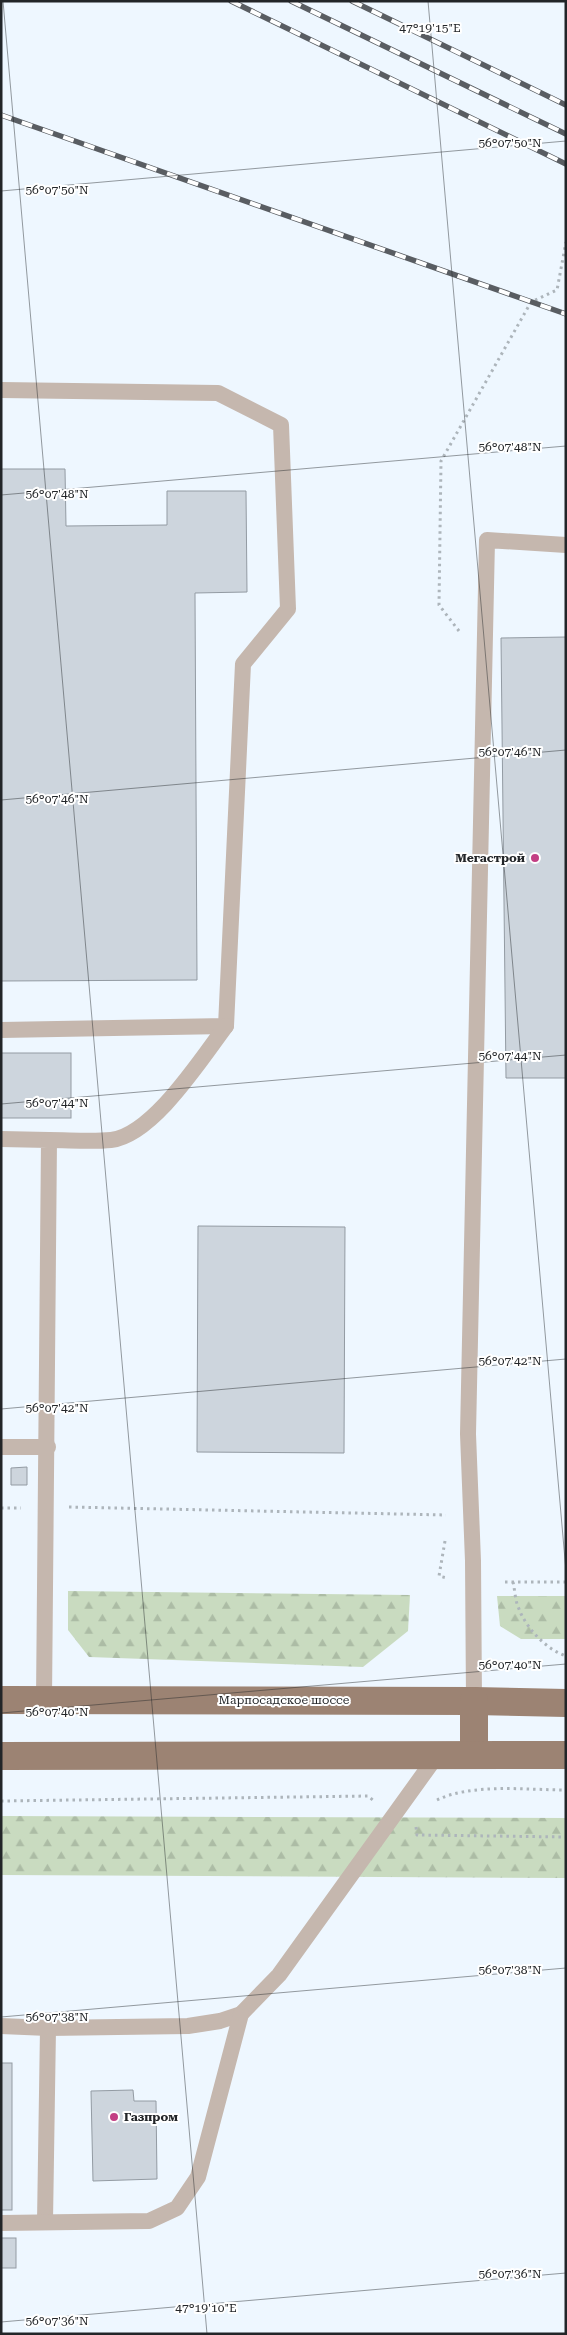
<svg xmlns="http://www.w3.org/2000/svg" width="567" height="2335" font-family="'Roboto Serif',serif">
  <defs>
    <pattern id="forest-firs" width="22" height="20" patternUnits="userSpaceOnUse" patternTransform="scale(1.25)"><rect width="22" height="20" fill="#c9dbc0"/><path d="M5 1l3.5 6h-7zM16 11l3.5 6h-7z" fill="#acbca5"/></pattern>
  </defs>
  <rect width="100%" height="100%" fill="#eef7ff"/>
  <!-- forest -->
  <g fill="url(#forest-firs)">
    <polygon points="68,1591 410,1595 408,1631 363,1667 89,1657 68,1630"/>
    <polygon points="497,1596 566,1596 566,1639 521,1639 500,1626"/>
    <polygon points="1,1816 566,1818 566,1878 1,1875"/>
  </g>
  <!-- building -->
  <g fill="#cdd5dd" stroke="#939ba3">
    <polygon points="1,469 65,469 66,526 167,525 167,491 246,491 247,592 195,593 197,980 1,981"/>
    <polygon points="566,637 566,1078 506,1078 501,638"/>
    <rect x="1" y="1053" width="70" height="65"/>
    <polygon points="198,1226 345,1227 344,1453 197,1452"/>
    <polygon points="27,1467 27,1485 11,1485 11,1468"/>
    <rect x="1" y="2063" width="11" height="147"/>
    <polygon points="133,2090 134,2101 156,2101 157,2179 93,2181 91,2091"/>
    <rect x="1" y="2238" width="15" height="30"/>
  </g>
  <g fill="none" stroke-linecap="round" stroke-linejoin="round">
    <!-- path -->
    <g stroke="#adb5bb" stroke-width="3" stroke-dasharray="2.5 4" stroke-linecap="butt">
      <polyline points="459,631 439,605 441,461 531,302 557,290 566,242"/>
      <polyline points="69,1507 446,1515"/>
      <polyline points="1,1508 21,1508"/>
      <polyline points="445,1541 439,1576 447,1578"/>
      <polyline points="505,1582 566,1582"/>
      <path d="M513 1582C515 1590 515 1601 519 1609 526 1628 547 1650 566 1656"/>
      <path d="M437 1800C472 1783 527 1790 566 1790"/>
      <polyline points="1,1801 368,1796 374,1801"/>
      <polyline points="416,1827 417,1835 566,1837"/>
    </g>
    <!-- lane -->
    <g stroke="#c5b7ae" stroke-width="16">
      <polyline points="1,390 218,393 281,425 288,609 243,664 226,1026 1,1030"/>
      <polyline points="1,1139 49,1140 44,1700"/>
      <path d="M49 1140C69 1140 91 1142 111 1140 153 1135 201 1059 226 1026"/>
      <polyline points="1,1447 48,1447"/>
      <polyline points="474,1701 473,1561 468,1434 487,540 566,545"/>
      <polyline points="1,2026 48,2028 188,2026 220,2021 241,2014 279,1975 438,1754"/>
      <polyline points="45,2222 48,2028"/>
      <polyline points="1,2223 149,2221 177,2208 198,2177 241,2014"/>
    </g>
    <!-- primary -->
    <g stroke="#9c8373" stroke-width="28">
      <polyline points="1,1700 474,1701 566,1703"/>
      <polyline points="474,1754 474,1701"/>
      <polyline points="1,1756 566,1755"/>
    </g>
    <!-- rail casing -->
    <g stroke="#595d62" stroke-width="5.5">
      <g id="rail">
        <polyline points="231,1 566,164"/>
        <polyline points="291,1 566,134"/>
        <polyline points="352,1 566,105"/>
        <polyline points="1,115 566,314"/>
      </g>
    </g>
    <!-- rail -->
    <use href="#rail" stroke="#fff" stroke-width="4" stroke-dasharray="11" stroke-linecap="butt"/>
  </g>
  <!-- ticks -->
  <path fill="none" stroke="#222528" stroke-width="1" stroke-opacity="0.45" d="M3 1 207 2334M428 1 566 1571M1 191 566 141M1 495 566 446M1 800 566 750M1 1104 566 1055M1 1409 566 1359M1 1713 566 1664M1 2017 566 1968M1 2322 566 2273"/>
  <!-- markers -->
  <g fill="#c33f84" stroke="#fff" stroke-width="2">
    <circle cx="535" cy="858" r="5"/>
    <circle cx="114" cy="2117" r="5"/>
  </g>
  <g text-anchor="middle" stroke-width="4" stroke-linejoin="round" paint-order="stroke">
    <!-- poi labels -->
    <g font-size="12" font-weight="bold" fill="#222528" stroke="#fff" text-anchor="end">
      <text x="525" y="862">Мегастрой</text>
      <text x="124" y="2121" text-anchor="start">Газпром</text>
    </g>
    <!-- street labels -->
    <g font-size="12" fill="#222528" stroke="#fff">
      <text x="284" y="1704">Марпосадское шоссе</text>
    </g>
  </g>
  <g font-size="12" text-anchor="middle" fill="#222528" stroke="#fff" stroke-width="4" stroke-linejoin="round" paint-order="stroke">
    <text x="430" y="32">47°19'15"E</text>
    <text x="510" y="147">56°07'50"N</text>
    <text x="57" y="194">56°07'50"N</text>
    <text x="510" y="451">56°07'48"N</text>
    <text x="57" y="498">56°07'48"N</text>
    <text x="510" y="756">56°07'46"N</text>
    <text x="57" y="803">56°07'46"N</text>
    <text x="510" y="1060">56°07'44"N</text>
    <text x="57" y="1107">56°07'44"N</text>
    <text x="510" y="1365">56°07'42"N</text>
    <text x="57" y="1412">56°07'42"N</text>
    <text x="510" y="1669">56°07'40"N</text>
    <text x="57" y="1716">56°07'40"N</text>
    <text x="510" y="1974">56°07'38"N</text>
    <text x="57" y="2021">56°07'38"N</text>
    <text x="510" y="2278">56°07'36"N</text>
    <text x="206" y="2312">47°19'10"E</text>
    <text x="57" y="2325">56°07'36"N</text>
  </g>
  <!-- border -->
  <rect width="567" height="2335" fill="none" stroke="#222528" stroke-width="5"/>
</svg>
